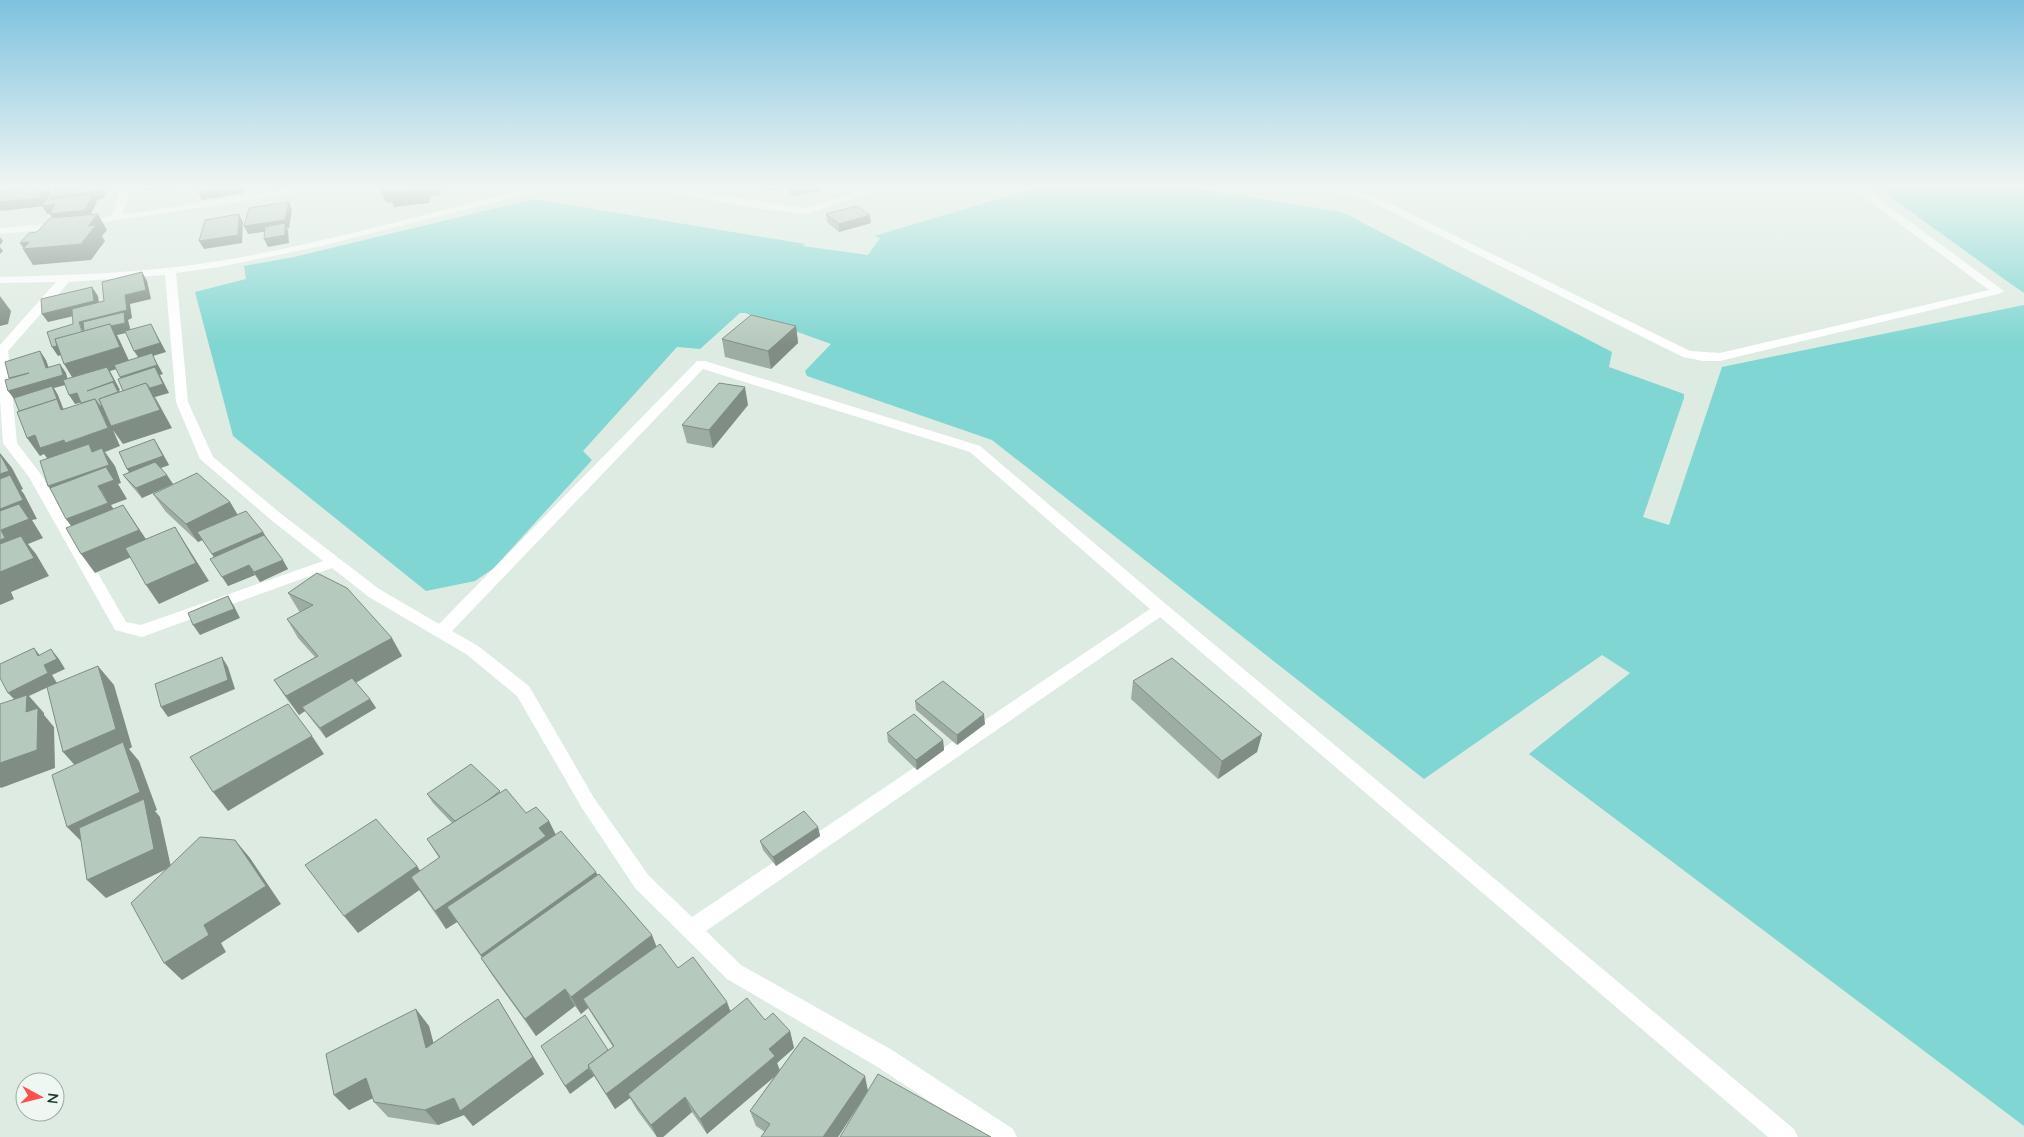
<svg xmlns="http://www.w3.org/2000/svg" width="2024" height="1137" font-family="Lato,sans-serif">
  <rect width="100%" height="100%" fill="#deebe2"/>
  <!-- water -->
  <g fill="#7fd6d2">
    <polygon points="1045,185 1173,185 1342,212 1612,352 1609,367 1684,394 1684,398 1643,517 1669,525 1722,367 2024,305 2024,1126 1529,754 1630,673 1602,655 1424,779 992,440 807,376 805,371 831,344 745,313 740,313 700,349 677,347 583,451 592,460 494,568 475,581 426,591 233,436 195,292 246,279 244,266 294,257 534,199 805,244 803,246 868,255 880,238 874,236"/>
    <polygon points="1874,185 2024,185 2024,293 2011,284"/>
  </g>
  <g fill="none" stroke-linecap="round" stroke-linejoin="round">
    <!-- minor -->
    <g fill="#fff" fill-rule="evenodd">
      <polygon points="122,185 132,185 122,215 309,185 334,185 329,188 79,226 79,222 112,216"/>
      <path d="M545 185H564L317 247 219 267 176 273 188 402 213 457 280 513 379 589 439 624 697 361H705L980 446 1167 605 1794 1129 1798 1137H1768L1160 617 706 931 741 965 892 1050 1013 1129 1017 1137H984L876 1066 727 979 635 888 582 808 517 696 466 654 369 597 332 568 142 637 115 630 29 477 3 443 0 400V345L56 282 0 283V277C73 275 147 273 219 261 329 243 436 210 545 185ZM165 275 176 402 200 459 270 519 323 561 141 625 126 622 42 476 17 443 8 351 69 282ZM703 369 970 452 1150 609 692 917 649 876 594 798 529 686 478 646 452 631Z"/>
      <polygon points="627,185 652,185 806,208 877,185 893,185 807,214 768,210"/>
      <polygon points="1299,185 1322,185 1370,194 1690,351 1720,353 1989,290 1848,185 1860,185 2004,291 1998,294 1720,361 1703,361 1683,357 1364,198"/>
      <polygon points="60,223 65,226 64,228 0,234 0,228"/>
    </g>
  </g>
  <!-- wall -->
  <g fill="#9dada3">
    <polygon points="766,185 821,185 821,191 792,196 787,188 768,191"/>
    <polygon points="826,214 871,223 839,232 827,222"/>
    <polygon points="796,326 798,343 771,369 725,357 722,339"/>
    <polygon points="748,405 713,448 687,443 682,425"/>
    <polygon points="154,439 160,449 169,465 161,468 173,484 142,498 130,484 123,475 129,472 127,469"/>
    <polygon points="153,494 230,502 238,515 263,532 288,569 260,582 255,575 228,586 214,557 203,540 198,542 166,512"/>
    <polygon points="317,573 402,656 356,683 370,699 376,708 326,738 305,711 299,715 286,698 274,680 315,657 298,638 287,619 300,612 299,611 288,593"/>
    <polygon points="1133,681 1262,734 1257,752 1218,779 1131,699"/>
    <polygon points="915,701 985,724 957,745 916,710"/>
    <polygon points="887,733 943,740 944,750 917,770 888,742"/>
    <polygon points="500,792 526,813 549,821 555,835 598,875 657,947 678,968 731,1011 765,1020 790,1031 794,1048 777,1063 780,1070 862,1100 838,1137 761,1137 765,1132 756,1126 750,1111 774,1077 707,1134 692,1112 663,1137 657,1137 637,1110 630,1098 615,1109 594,1076 570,1094 608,1050 613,1047 588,1008 581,1014 575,1006 536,1036 492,975 481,958 482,958 457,922 446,929 419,890 358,933 417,866 420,871 439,858 427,839 452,823 433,803 427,794"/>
    <polygon points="818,827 820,836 776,866 763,850 760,841"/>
    <polygon points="498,999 544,1074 473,1126 464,1115 438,1125 388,1117 374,1102 373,1098 349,1110 334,1095 429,1026 433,1043"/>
  </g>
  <!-- shaded-wall -->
  <g fill="#7f8d84" fill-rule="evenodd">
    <polygon points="16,185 53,185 51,189 49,189 51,193 45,206 1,211 0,209 0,202 16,194 11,186"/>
    <polygon points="57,185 90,185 84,186 85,189 102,185 106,192 103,199 96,200 97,202 89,218 55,222 50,214 60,213 47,214 42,206 54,205 50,198"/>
    <polygon points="143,185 189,185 146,191"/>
    <polygon points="238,185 244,185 243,193 202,200 198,192"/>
    <polygon points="271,185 300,185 273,190"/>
    <polygon points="441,185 440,195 430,197 429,203 394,207 392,202 386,203 380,187 389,186"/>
    <polygon points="767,185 787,185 787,188 768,191"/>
    <polygon points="790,185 821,185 821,191 792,196"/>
    <polygon points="289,202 292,210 289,228 287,228 288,231 289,243 268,247 264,239 285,229 248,234 244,226"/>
    <polygon points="98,214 107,230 102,236 105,241 91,260 33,265 23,249 24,249 20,243 88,226"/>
    <polygon points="239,214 243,222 242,243 204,249 199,241"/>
    <polygon points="870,215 871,223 839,232 839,224"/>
    <polygon points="0,237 3,241 0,245"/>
    <polygon points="0,247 3,251 0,254"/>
    <path d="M142 272 147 281 151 299 130 304 132 318 128 320 131 332 117 335 120 341 131 365 110 371 120 390H119L127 408 106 415 112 426 160 410 154 397 131 405 126 396 149 388 146 383 150 388 163 384 159 375 125 386 120 377 157 365 153 356 140 360 134 351 160 343 151 324 166 352 153 356 163 374 160 375 169 393 155 397 172 428 123 444 113 430 120 446 105 452 115 466 121 483 118 484 127 499 111 505 121 521 80 538 66 519 108 503 101 490 62 504 48 486 103 467 95 455 78 461 76 458 53 466 44 454 40 456 27 438 35 435 44 447 64 440 66 443 108 428 103 416 91 420 85 411 99 407 95 399 100 406 121 399 117 391 93 400 87 391 114 381 109 371 75 382 64 364 120 347 115 336 90 342 87 337 90 346 58 356 52 347 85 337 79 322 127 310 125 295 146 290ZM125 320V323L111 326 110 324ZM110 324 111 326 85 333 84 331ZM104 452 109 465 104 466 102 462 97 455Z"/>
    <polygon points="92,287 98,296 100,310 48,322 42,314"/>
    <polygon points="0,296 11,311 8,324 0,326"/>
    <polygon points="796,326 798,343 771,369 768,351"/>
    <polygon points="40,351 46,360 52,377 46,368"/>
    <polygon points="60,364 66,373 69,384 54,388 58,395 63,408 70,417 27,425 15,400 8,391"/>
    <polygon points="745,387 748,405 713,448 709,430"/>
    <polygon points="77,393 83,402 75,404 69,395"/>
    <polygon points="154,439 160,449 169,465 133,478 127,469"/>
    <polygon points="0,453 12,468 23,489 21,490 24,494 37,519 32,520 43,538 28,544 36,554 49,576 11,592 14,599 0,605"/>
    <polygon points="167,475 173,484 142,498 136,488"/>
    <polygon points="230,502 241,521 198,542 186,524"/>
    <polygon points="123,505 152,548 95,573 81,554"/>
    <polygon points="175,527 209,581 159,604 146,585"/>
    <polygon points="263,532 268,542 218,564 212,554"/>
    <polygon points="283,560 288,569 260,582 254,572"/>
    <polygon points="249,565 255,575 228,586 222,577"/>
    <polygon points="228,596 234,606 240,618 200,635 193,625"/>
    <polygon points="392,638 402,656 305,711 302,707 305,711 299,715 286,696"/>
    <polygon points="34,648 42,658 51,649 59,659 65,669 52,675 57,683 29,696 44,713 44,715 54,727 55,768 1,788 0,787 0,763 17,702 8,693 38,656"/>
    <polygon points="222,657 228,667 235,689 168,717 161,707"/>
    <polygon points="98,666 114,685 132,747 129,749 139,761 157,810 155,811 160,817 171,867 106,898 87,880 85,845 67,827 80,771 63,752"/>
    <polygon points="370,699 376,708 326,738 320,728"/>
    <polygon points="984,714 985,724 957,745 957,735"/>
    <polygon points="1262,734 1257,752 1218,779 1222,761"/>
    <polygon points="312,736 324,754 228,811 213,792"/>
    <polygon points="943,740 944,750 917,770 916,760"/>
    <polygon points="549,821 558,839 447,907 457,922 446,929 435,911 539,828"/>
    <polygon points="818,827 820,836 776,866 773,857"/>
    <polygon points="235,840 250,858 281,904 221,943 226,952 182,980 164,963 204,925"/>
    <polygon points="417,866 428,884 358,933 344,916"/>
    <polygon points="596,872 605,890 492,972 481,955"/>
    <polygon points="652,935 659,953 583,999 588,1008 581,1014 571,997"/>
    <polygon points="565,989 575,1006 536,1036 525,1019"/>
    <polygon points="498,999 544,1074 473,1126 464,1115 438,1125 425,1110"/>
    <polygon points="727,1002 733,1018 628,1094 630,1098 615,1109 606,1094"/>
    <polygon points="416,1009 429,1026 439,1064 426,1048"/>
    <polygon points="790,1031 794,1048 777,1063 780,1072 707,1134 700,1119 769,1049"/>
    <polygon points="589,1068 594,1076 570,1094 565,1086"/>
    <polygon points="865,1076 868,1091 838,1137 823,1137"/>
    <polygon points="366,1078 381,1094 349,1110 334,1095"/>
    <polygon points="685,1097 692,1112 663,1137 657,1137 651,1125"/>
  </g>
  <!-- building -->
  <g fill="#b6c9bd" stroke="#7f8d84">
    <polygon points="43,185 46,185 40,198 0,202 0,195 2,191"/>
    <polygon points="57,185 78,185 77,188 94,185 101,185 98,191 50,198"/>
    <polygon points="199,185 238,185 198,192"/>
    <polygon points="380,185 424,185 423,187 388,192 389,186 380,187"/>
    <polygon points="93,194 85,210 50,214 55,204 42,206 46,200"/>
    <polygon points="289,202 285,220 244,226 249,208"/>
    <polygon points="857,206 870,215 839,224 826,214"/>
    <polygon points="98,214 88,226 96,225 81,244 23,249 29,242 20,243 29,233 37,232 50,218"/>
    <polygon points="239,214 238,235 199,241 205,220"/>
    <polygon points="285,223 285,235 264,239 265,227"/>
    <polygon points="142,272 146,290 125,295 127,310 79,322 82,332 55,339 57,346 52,347 47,332 73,324 72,309 104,301 102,282"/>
    <polygon points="92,287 94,301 42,314 41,299"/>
    <polygon points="124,312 125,323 111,326 110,324 84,331 83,322"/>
    <polygon points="751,315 796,326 768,351 722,339"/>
    <polygon points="110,324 120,347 64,364 55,339"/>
    <polygon points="151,324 160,343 134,351 125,331"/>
    <polygon points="40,351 46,368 60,364 63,375 8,391 5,380 29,373 9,378 5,362"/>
    <polygon points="152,353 157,365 120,377 114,365"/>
    <polygon points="107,367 114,381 87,391 113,382 118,392 99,399 102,406 100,406 95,399 81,403 77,393 69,395 63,380"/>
    <polygon points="155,367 163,384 150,388 146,383 123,391 118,379"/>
    <polygon points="146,383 160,410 111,426 99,399"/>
    <polygon points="719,383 745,387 709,430 682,425"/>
    <polygon points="52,386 57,399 19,411 14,398"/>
    <polygon points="57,399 61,410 95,399 108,428 65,443 64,440 40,448 35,435 27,438 17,412"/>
    <polygon points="154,439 163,456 127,469 119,452"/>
    <polygon points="89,444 92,452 102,448 109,465 48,486 40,461"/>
    <polygon points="0,454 9,471 0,474"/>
    <polygon points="155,462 167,475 136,488 123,475"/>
    <polygon points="106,467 114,480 98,486 108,503 66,519 50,488"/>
    <polygon points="197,473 230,502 186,524 153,494"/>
    <polygon points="10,475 23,500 0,509 0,479"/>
    <polygon points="19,504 29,519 1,530 5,538 0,540 0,511"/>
    <polygon points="123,505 139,530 81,554 66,528"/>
    <polygon points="246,511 263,532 212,554 197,532"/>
    <polygon points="175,527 196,563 146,585 125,548"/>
    <polygon points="264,535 283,560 254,572 249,565 222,577 210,559"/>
    <polygon points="21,536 34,558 0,572 0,544"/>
    <polygon points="317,573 347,588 392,638 286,696 274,680 318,656 287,619 313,605 288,593"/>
    <polygon points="228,596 234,609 193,625 188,613"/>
    <polygon points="34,648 38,656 51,649 57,659 44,665 48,673 8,693 0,678 0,664"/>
    <polygon points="222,657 228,680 161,707 155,684"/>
    <polygon points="1172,658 1262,734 1222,761 1133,681"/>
    <polygon points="98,666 116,729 63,752 47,687"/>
    <polygon points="352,678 370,699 320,728 302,707"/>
    <polygon points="943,681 984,714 957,735 915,701"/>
    <polygon points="27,695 26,712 38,708 37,750 0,763 0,704"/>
    <polygon points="288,704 312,736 213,792 190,757"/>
    <polygon points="914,714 943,740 916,760 887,733"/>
    <polygon points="123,742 140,792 67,827 52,775"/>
    <polygon points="471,764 500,791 483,804 455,821 427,794"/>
    <polygon points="506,789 526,813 536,807 549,821 539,828 546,836 435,911 411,877 440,857 427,839"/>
    <polygon points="144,799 154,849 87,880 79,828"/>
    <polygon points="804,811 818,827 773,857 760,841"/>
    <polygon points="376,819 417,866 344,916 305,865"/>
    <polygon points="561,831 596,872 481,955 447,907"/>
    <polygon points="200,837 235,840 266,886 204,925 209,935 164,963 131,903"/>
    <polygon points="599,874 652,935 571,997 565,989 525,1019 481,958"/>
    <polygon points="660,944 678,968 693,957 727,1002 606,1094 588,1065 614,1046 583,999"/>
    <polygon points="747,998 765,1020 773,1013 790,1031 769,1049 775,1056 700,1119 685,1097 651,1125 628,1094"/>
    <polygon points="498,999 533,1057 460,1111 454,1098 425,1110 374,1102 366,1078 334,1095 326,1054 416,1009 426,1048"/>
    <polygon points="585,1015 608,1050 588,1065 589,1068 565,1086 541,1046"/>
    <polygon points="804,1037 865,1076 823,1137 761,1137 770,1124 750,1111"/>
    <polygon points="878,1074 991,1137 840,1137"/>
  </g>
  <!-- sky -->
  <linearGradient id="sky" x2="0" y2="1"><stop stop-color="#7ec2df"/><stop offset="0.54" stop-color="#f0f6f2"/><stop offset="1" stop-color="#f0f6f2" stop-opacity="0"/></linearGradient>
  <rect width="2024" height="345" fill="url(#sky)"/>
  <!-- north arrow -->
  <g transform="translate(40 1097) rotate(97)"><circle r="24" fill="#eef7f1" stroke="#9baca3"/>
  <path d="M0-4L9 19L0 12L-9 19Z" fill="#ff4f48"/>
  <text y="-8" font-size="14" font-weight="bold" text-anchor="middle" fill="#1e3c2e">N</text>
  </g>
</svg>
